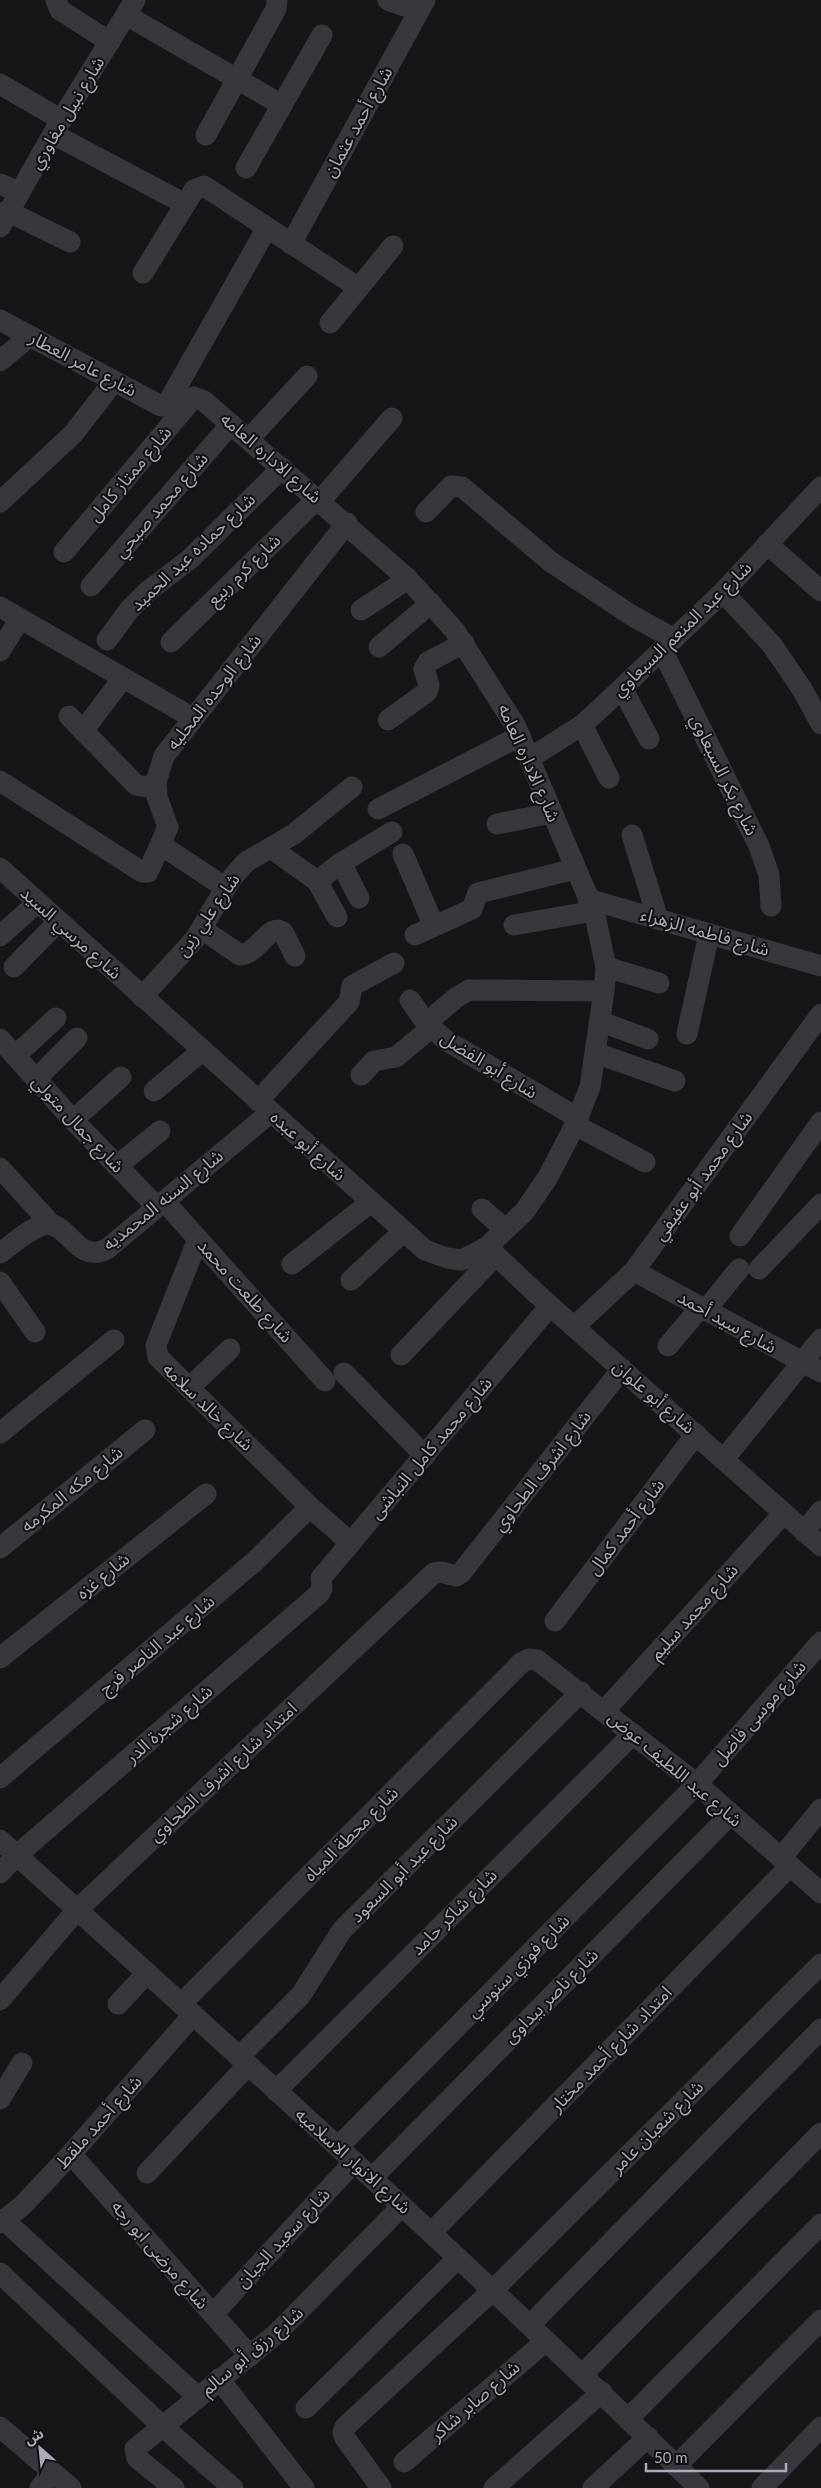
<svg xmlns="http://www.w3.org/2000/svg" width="821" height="2488" font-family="Lato,'Noto Sans Arabic',sans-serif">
  <rect width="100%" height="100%" fill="#161618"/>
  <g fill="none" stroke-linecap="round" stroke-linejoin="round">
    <!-- minor -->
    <g stroke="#37383d" stroke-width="21">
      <polyline points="56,0 60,10 110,42"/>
      <polyline points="388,0 419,11"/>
      <polyline points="126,15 282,105"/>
      <polyline points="0,84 62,120"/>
      <polyline points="53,134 185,204"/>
      <polyline points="206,135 276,9 277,0"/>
      <polyline points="246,168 322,35"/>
      <polyline points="0,184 19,192"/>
      <polyline points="7,211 70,242"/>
      <polyline points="0,227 57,127 135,0"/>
      <polyline points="291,244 425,0"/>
      <polyline points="143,273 194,190 204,186 359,288"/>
      <path d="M0 320 161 406C179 407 185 392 204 401L408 579 455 631 515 725 594 911 606 967 604 991 590 1087 575 1125 548 1177 524 1212 487 1247 462 1260 447 1258 425 1250 0 868"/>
      <polyline points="330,323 393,246"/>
      <polyline points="0,361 30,336"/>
      <polyline points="166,406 267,228"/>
      <polyline points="249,439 307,376"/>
      <polyline points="320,501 392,418"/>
      <polyline points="0,502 73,434 114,381"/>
      <polyline points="426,512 451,486 462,487 551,562 631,615 674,639"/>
      <polyline points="767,544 821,591"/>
      <polyline points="64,552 194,397"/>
      <polyline points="91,586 231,424"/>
      <polyline points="723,592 772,645 802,689 821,724"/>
      <polyline points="0,607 193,718"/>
      <polyline points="361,610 408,579"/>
      <polyline points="107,640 130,609 148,591 190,559 282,468"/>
      <polyline points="171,642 318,498"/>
      <polyline points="379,647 431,603"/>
      <polyline points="662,650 759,846 769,875 771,906"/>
      <polyline points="0,651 20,619"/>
      <polyline points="622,688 649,739"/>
      <polyline points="69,716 136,785 147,787 156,782"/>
      <polyline points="388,720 427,692 429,685 424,669 428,662 464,643"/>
      <polyline points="582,725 609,778"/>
      <polyline points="83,731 123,678"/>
      <polyline points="530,758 582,725 604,705 723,592 821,487"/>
      <polyline points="0,781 142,872 148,872 168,827 157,797 156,782 164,756 347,523"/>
      <polyline points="378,809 520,736"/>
      <polyline points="497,824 552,813"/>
      <polyline points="632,835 658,919"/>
      <polyline points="161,845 226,888"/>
      <polyline points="271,848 317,881 337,917"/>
      <polyline points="403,854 434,926"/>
      <polyline points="341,863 359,898"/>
      <polyline points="317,881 341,863 392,832"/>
      <polyline points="588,899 821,966"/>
      <polyline points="514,925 594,911"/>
      <path d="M202 929 240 955C257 954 263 932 278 930L283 932 295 956"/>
      <polyline points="415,935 472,909 478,893 575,869"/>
      <polyline points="0,936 37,903"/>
      <polyline points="14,967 58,922"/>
      <polyline points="606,967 659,983"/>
      <polyline points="142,997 195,939 231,879 246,862 294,834 352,787"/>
      <polyline points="410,1000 426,1023 447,1041 578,1118"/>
      <polyline points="601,1022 648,1039"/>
      <polyline points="426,1023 457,997 469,990 604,991"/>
      <polyline points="687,1034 709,934"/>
      <polyline points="0,1039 73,1120 157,1207"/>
      <polyline points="596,1053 675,1081"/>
      <polyline points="15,1056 56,1018"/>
      <polyline points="361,1075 374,1061 396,1057 431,1028"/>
      <polyline points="36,1079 77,1038"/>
      <polyline points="154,1091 202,1051"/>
      <polyline points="258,1101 349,1002 352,986 394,963"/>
      <polyline points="73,1120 121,1077"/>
      <polyline points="575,1125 645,1162"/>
      <polyline points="117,1166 160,1131"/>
      <polyline points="0,1168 53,1226"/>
      <polyline points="164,1201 325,1381"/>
      <polyline points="482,1209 505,1229"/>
      <polyline points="740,1236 821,1122"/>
      <polyline points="198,1239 156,1345 158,1357 310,1507 351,1543"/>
      <polyline points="487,1247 538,1295 821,1546"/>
      <path d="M0 1253C12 1245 28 1229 43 1225 68 1218 75 1265 107 1249L271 1112"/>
      <polyline points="292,1264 371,1202"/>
      <polyline points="759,1269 821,1204"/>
      <polyline points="634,1271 821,1372"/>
      <polyline points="351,1280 404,1231"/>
      <polyline points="0,1282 35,1332"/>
      <polyline points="705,1311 739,1269"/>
      <polyline points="574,1327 634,1271 821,1014"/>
      <polyline points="668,1346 700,1308"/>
      <polyline points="401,1355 496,1255"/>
      <polyline points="344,1373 425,1456"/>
      <polyline points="189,1388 230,1349"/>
      <polyline points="0,1433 114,1340"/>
      <polyline points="724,1459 821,1339"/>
      <polyline points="804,1532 821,1511"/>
      <polyline points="0,1548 145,1430"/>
      <polyline points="555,1621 696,1434"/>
      <polyline points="0,1658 206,1494"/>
      <polyline points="605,1710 784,1513"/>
      <polyline points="0,1778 254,1562 310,1507"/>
      <path d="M0 1840C236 2053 472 2266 699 2488"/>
      <polyline points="781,1858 821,1809"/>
      <polyline points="0,1873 17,1855 320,1593 322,1588 321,1578 550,1306"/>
      <polyline points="0,2000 77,1910 434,1573 441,1572 456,1576 461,1573 622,1369"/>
      <polyline points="118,2004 147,1973"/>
      <polyline points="181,2004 521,1663 529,1659 537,1660 697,1784 821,1893"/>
      <polyline points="239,2057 301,1995 342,1930 581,1692"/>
      <polyline points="276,2091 633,1734"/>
      <polyline points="0,2099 22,2063"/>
      <polyline points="338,2147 697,1784 821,1642"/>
      <polyline points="71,2154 250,2356"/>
      <polyline points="147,2173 248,2065"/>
      <polyline points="372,2178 731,1814"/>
      <polyline points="4,2220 198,2397"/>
      <polyline points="0,2223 22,2206 71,2154 193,2015"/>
      <polyline points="431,2233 790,1866"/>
      <polyline points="0,2273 162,2426 233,2488"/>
      <polyline points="213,2314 354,2162"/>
      <polyline points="530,2325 821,2029"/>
      <polyline points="582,2375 821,2133"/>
      <polyline points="219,2379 304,2488"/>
      <polyline points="306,2408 458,2258"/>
      <polyline points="628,2419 821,2224"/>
      <polyline points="0,2427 71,2488"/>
      <polyline points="404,2462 546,2341"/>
      <polyline points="676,2466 821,2320"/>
      <polyline points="40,2488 52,2472"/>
      <polyline points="174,2488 137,2458 135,2449 276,2334 402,2206"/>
      <polyline points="381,2488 345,2438 343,2432 345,2427 493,2290 821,1964"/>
      <polyline points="494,2488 602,2392"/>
      <polyline points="593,2488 648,2437"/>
      <polyline points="762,2488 821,2427"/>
    </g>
  </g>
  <g text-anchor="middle" stroke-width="4" stroke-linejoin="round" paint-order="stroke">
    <!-- street labels -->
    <g font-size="18" fill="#a8adb8" stroke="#111113">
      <text transform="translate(67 113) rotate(-59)" y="6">شارع نبيل مغاوري</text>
      <text transform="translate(358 122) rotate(-61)" y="6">شارع أحمد عثمان</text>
      <text transform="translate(83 364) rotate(28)" y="6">شارع عامر العطار</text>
      <text transform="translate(271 458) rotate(41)" y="6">شارع الاداره العامه</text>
      <text transform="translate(130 474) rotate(-50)" y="6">شارع ممتاز كامل</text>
      <text transform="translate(161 505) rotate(-49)" y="6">شارع محمد صبحي</text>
      <text transform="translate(193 552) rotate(-43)" y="6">شارع حماده عبد الحميد</text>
      <text transform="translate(244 570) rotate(-44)" y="6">شارع كرم ربيع</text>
      <text transform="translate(682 629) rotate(-44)" y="6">شارع عبد المنعم السبعاوي</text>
      <text transform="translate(214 692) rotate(-52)" y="6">شارع الوحده المحليه</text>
      <text transform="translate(529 763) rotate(66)" y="6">شارع الاداره العامه</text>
      <text transform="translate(724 775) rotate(64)" y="6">شارع بكر السبعاوي</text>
      <text transform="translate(208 915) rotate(-55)" y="6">شارع علي زين</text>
      <text transform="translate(705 932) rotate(16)" y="6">شارع فاطمه الزهراء</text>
      <text transform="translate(71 933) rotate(42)" y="6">شارع مرسي السيد</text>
      <text transform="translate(489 1065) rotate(32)" y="6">شارع أبو الفضل</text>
      <text transform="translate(78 1124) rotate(47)" y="6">شارع جمال متولي</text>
      <text transform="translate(308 1146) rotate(42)" y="6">شارع أبو عبده</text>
      <text transform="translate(703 1176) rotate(-54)" y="6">شارع محمد أبو عفيفي</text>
      <text transform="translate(163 1200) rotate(-39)" y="6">شارع السنه المحمديه</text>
      <text transform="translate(245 1291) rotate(48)" y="6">شارع طلعت محمد</text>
      <text transform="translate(727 1322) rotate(29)" y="6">شارع سيد أحمد</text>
      <text transform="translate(654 1397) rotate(41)" y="6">شارع أبو علوان</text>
      <text transform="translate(208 1407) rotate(44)" y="6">شارع خالد سلامه</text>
      <text transform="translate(431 1448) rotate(-50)" y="6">شارع محمد كامل النباشى</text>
      <text transform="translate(542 1471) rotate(-52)" y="6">شارع اشرف الطحاوي</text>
      <text transform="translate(72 1489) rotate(-39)" y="6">شارع مكه المكرمه</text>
      <text transform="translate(626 1527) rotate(-53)" y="6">شارع أحمد كمال</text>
      <text transform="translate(103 1576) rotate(-39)" y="6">شارع غزه</text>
      <text transform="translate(694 1612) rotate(-48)" y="6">شارع محمد سليم</text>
      <text transform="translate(157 1645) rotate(-40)" y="6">شارع عبد الناصر فرج</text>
      <text transform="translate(759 1713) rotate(-49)" y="6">شارع موسى فاضل</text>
      <text transform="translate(169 1724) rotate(-41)" y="6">شارع شجرة الدر</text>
      <text transform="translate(675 1769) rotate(40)" y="6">شارع عبد اللطيف عوض</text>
      <text transform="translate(223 1772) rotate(-43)" y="6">امتداد شارع اشرف الطحاوي</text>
      <text transform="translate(351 1834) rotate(-45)" y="6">شارع محطة المياه</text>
      <text transform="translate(404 1869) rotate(-45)" y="6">شارع عيد أبو السعود</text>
      <text transform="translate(454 1912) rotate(-45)" y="6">شارع شاكر حامد</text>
      <text transform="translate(518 1966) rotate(-45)" y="6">شارع فوزي سنوسي</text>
      <text transform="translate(551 1996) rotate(-45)" y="6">شارع ناصر بيداوى</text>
      <text transform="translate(611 2049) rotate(-46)" y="6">امتداد شارع أحمد مختار</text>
      <text transform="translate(99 2122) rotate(-48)" y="6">شارع أحمد ملقط</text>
      <text transform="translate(657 2127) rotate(-45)" y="6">شارع شعبان عامر</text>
      <text transform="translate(353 2161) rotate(42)" y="6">شارع الانوار الاسلاميه</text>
      <text transform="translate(283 2238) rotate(-47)" y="6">شارع سعيد الجبان</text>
      <text transform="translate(160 2255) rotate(49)" y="6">شارع مرضى ابو رجه</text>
      <text transform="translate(252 2351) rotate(-40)" y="6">شارع رزق أبو سالم</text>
      <text transform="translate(475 2401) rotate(-41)" y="6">شارع صابر شاكر</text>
    </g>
  </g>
  <!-- north arrow -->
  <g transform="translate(40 2448) rotate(333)" stroke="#111113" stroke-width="4" paint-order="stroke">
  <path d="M0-4L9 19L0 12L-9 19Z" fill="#a8adb8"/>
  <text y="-8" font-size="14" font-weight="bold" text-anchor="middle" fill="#a8adb8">ش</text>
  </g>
  <!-- scale -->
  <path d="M646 2463v8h140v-8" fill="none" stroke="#a8adb8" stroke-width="2.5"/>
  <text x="654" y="2463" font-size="15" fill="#a8adb8" stroke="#111113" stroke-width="4" paint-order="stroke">50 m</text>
</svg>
